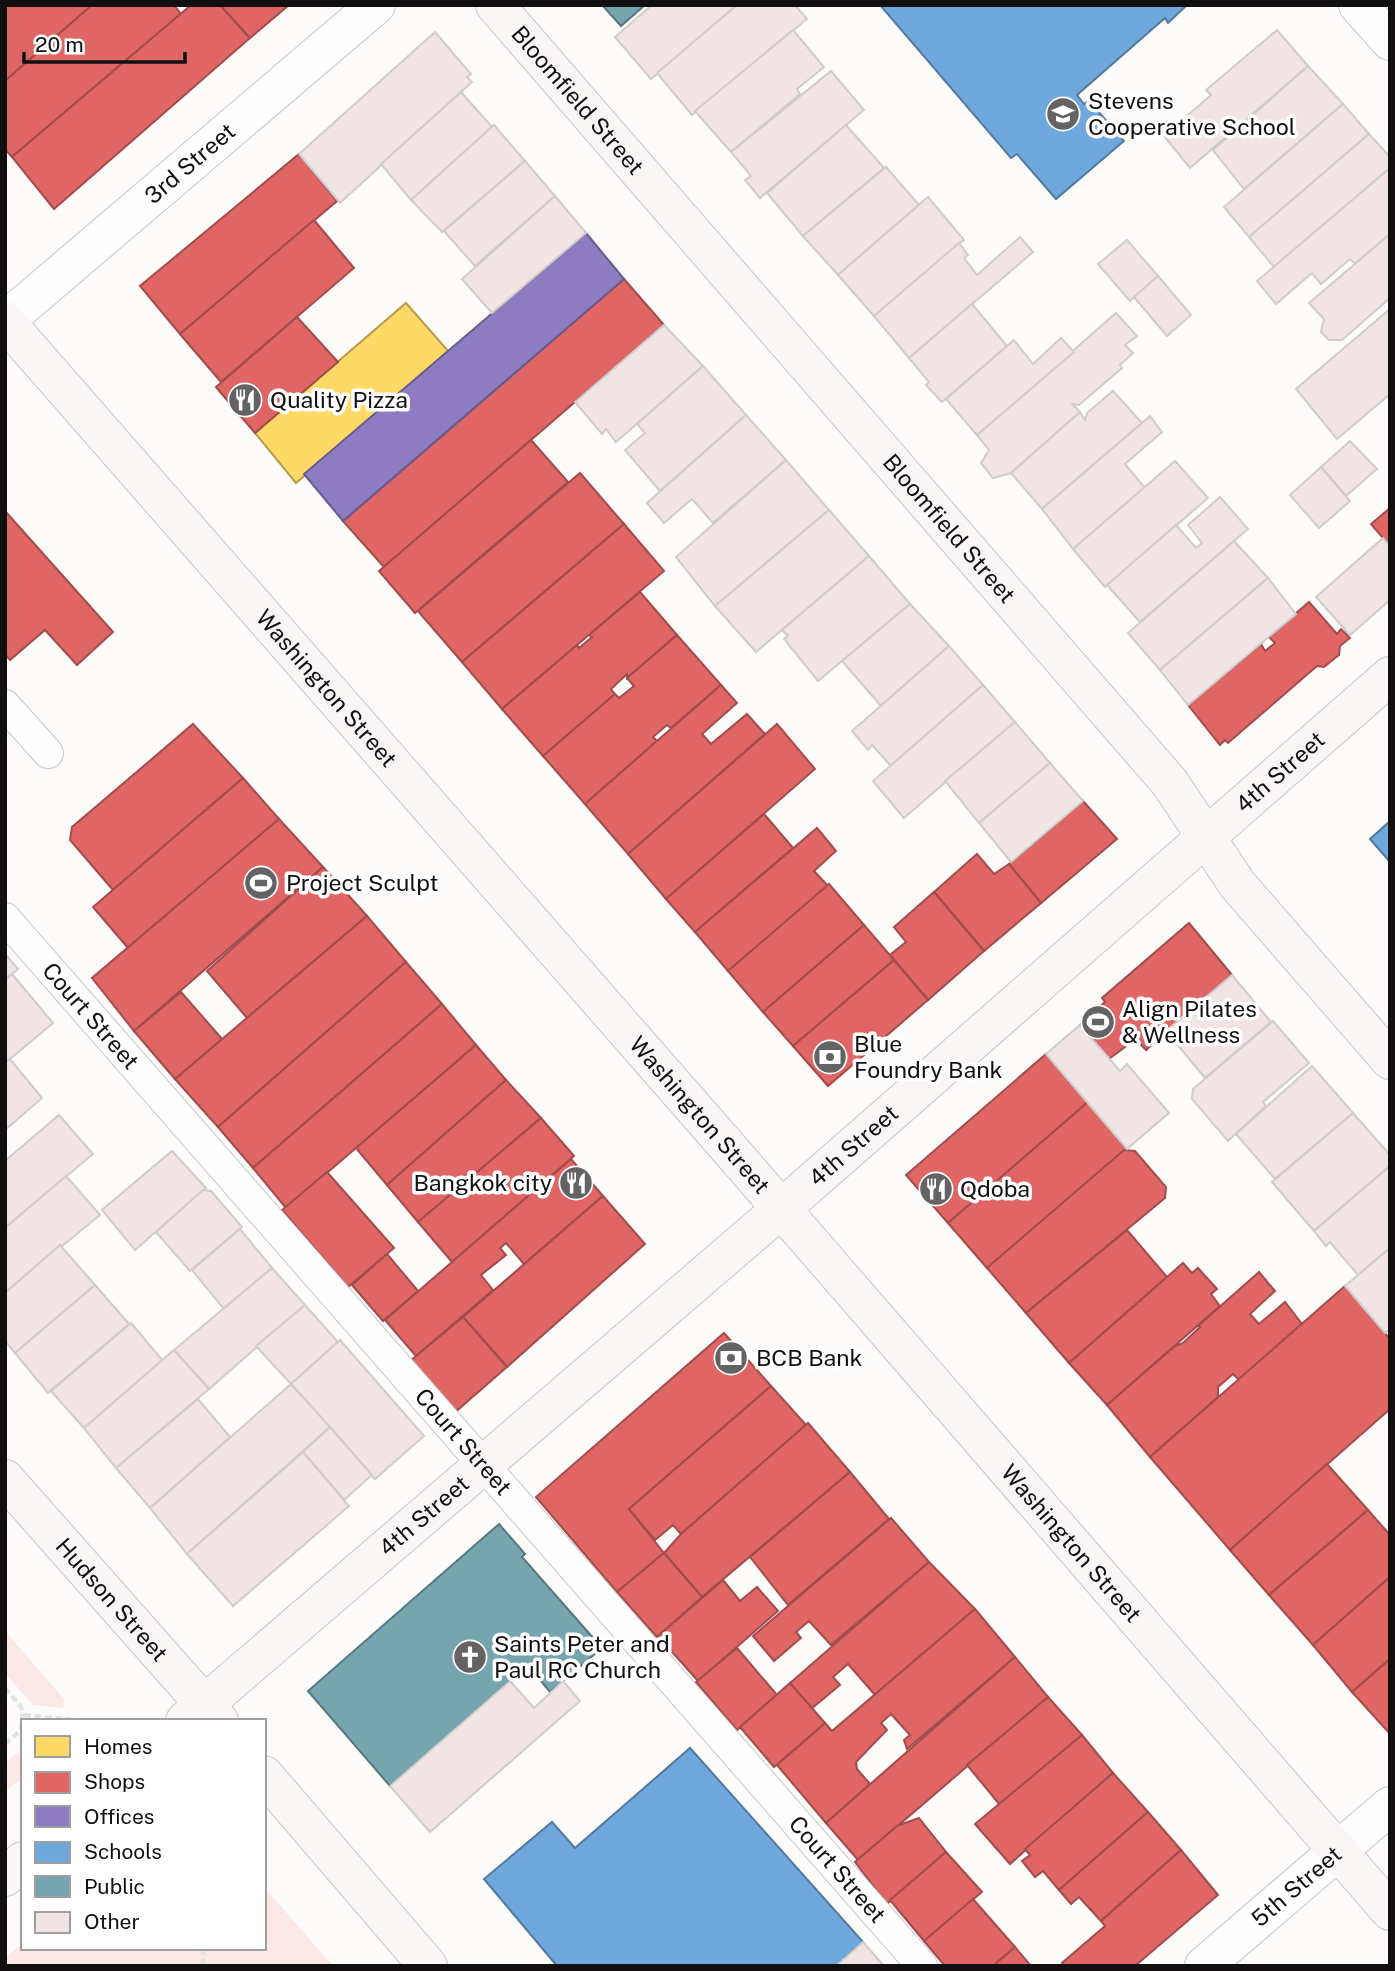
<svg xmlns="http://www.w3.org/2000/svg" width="1395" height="1971" font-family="'Public Sans',sans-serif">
  <rect width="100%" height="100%" fill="#fefbfb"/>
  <!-- green -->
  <g fill="#fbe8e7">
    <polygon points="5,1631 64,1699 63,1708 33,1705 5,1673"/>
    <polygon points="23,1748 23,1777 5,1792 5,1764"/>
    <polygon points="264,1887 333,1966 5,1966 5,1958 23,1943 23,1948 264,1948"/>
  </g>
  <!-- homes -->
  <polygon fill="#ffd966" stroke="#b89c4c" stroke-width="2" points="406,303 448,351 296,483 255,433"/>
  <!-- shops -->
  <g fill="#e06666" stroke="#a24c4c" stroke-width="2">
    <polygon points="5,5 92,5 5,81"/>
    <polygon points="92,5 174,5 181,14 12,157 5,149 5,81"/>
    <polygon points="191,5 220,5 250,38 54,209 12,157"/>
    <polygon points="220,5 289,5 250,38"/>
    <polygon points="299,154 337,201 180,334 140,286"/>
    <polygon points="314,220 354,268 221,382 180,334"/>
    <polygon points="624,279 664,325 384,567 343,521"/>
    <polygon points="297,317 338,362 255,433 216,387"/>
    <polygon points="531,440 568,482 415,613 379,571"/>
    <polygon points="580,473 624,524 462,662 418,611"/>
    <polygon points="1390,508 1390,546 1371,524"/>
    <polygon points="5,511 113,632 77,665 45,630 10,660 5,654"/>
    <polygon points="624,524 664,571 502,709 462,662"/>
    <polygon points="640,592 677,635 627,678 627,674 611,689 615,694 543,756 502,709 577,645 579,648 592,637 589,635"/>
    <polygon points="1309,602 1337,634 1341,629 1350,638 1340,646 1339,655 1324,667 1317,666 1228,743 1225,740 1220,745 1188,705 1261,644 1265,651 1275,643 1269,637"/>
    <polygon points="677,635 721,685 671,728 667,725 653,737 657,741 585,804 543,756 615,694 619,698 634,686 627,678"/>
    <polygon points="721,685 737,703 702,734 711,744 747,714 765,734 628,854 585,804"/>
    <polygon points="193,724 243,778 113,890 70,840 72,827"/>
    <polygon points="777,724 815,769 666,899 628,854"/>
    <polygon points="243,778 279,819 128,948 93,907"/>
    <polygon points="1083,801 1117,839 1041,903 1009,864"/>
    <polygon points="764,814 793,848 695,932 666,899"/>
    <polygon points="279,819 323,867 134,1031 92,978"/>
    <polygon points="817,828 836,851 814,871 828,886 728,971 695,932"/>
    <polygon points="977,854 994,874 1009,864 1041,903 984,951 934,892"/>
    <polygon points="323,867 367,916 247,1018 207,971"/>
    <polygon points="829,884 864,925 763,1012 728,971"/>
    <polygon points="934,892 984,951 928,1000 890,955 906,942 894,927"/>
    <polygon points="367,916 406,962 218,1127 175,1079"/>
    <polygon points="1189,923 1232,975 1146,1050 1136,1039 1109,1059 1080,1025 1105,1002 1102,998"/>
    <polygon points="864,925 894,960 793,1046 763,1012"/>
    <polygon points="894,960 928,1000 828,1086 793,1046"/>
    <polygon points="406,962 442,1004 253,1168 218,1127"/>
    <polygon points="181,992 222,1039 175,1079 134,1031"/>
    <polygon points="442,1004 476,1045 286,1208 253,1168"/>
    <polygon points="476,1045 506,1080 387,1185 356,1148"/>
    <polygon points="1046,1054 1088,1102 948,1223 906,1175"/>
    <polygon points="506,1080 541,1118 418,1222 387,1185"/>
    <polygon points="1088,1102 1127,1149 987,1268 948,1223"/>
    <polygon points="541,1118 574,1156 452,1262 418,1222"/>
    <polygon points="1124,1150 1135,1151 1166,1187 1165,1198 1026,1313 987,1268"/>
    <polygon points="571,1159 603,1196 524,1264 506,1243 500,1248 506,1255 481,1275 493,1290 416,1356 385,1320"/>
    <polygon points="327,1172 394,1248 348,1287 282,1210"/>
    <polygon points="603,1196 645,1244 507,1367 463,1317"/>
    <polygon points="1127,1230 1167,1277 1069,1363 1026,1313"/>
    <polygon points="387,1254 418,1291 383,1321 352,1285"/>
    <polygon points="1183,1263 1192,1273 1198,1268 1217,1289 1211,1294 1220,1306 1107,1405 1069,1363"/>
    <polygon points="1259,1272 1275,1291 1250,1314 1259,1324 1285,1302 1302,1324 1239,1380 1233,1374 1218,1387 1218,1397 1150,1457 1107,1405 1175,1346 1183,1343 1200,1327 1198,1326"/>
    <polygon points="1345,1286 1390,1339 1390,1409 1230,1550 1150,1457"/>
    <polygon points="463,1317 507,1367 453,1414 409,1362"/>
    <polygon points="724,1333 771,1386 629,1509 664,1553 617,1592 536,1497"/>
    <polygon points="771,1386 806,1425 681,1534 673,1525 655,1540 629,1509"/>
    <polygon points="808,1423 850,1472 702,1597 664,1553 681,1534"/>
    <polygon points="1327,1464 1368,1510 1269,1595 1230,1550"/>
    <polygon points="850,1472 889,1519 788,1605 750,1557"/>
    <polygon points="1368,1510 1390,1535 1390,1577 1313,1645 1269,1595"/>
    <polygon points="891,1518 929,1562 831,1645 809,1621 796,1632 801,1638 774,1661 753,1636"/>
    <polygon points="664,1553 702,1597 657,1637 617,1592"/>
    <polygon points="929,1562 975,1609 875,1695 848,1664 833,1677 840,1685 811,1709 790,1683"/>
    <polygon points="1390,1577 1390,1659 1352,1692 1313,1645"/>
    <polygon points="723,1580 740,1601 757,1587 778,1611 698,1681 658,1636"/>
    <polygon points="975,1609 1015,1657 907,1749 904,1740 910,1735 891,1714 881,1723 887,1730 856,1762 857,1769 870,1784 826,1823 777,1765 825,1723 832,1731"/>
    <polygon points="737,1648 777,1695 737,1730 696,1682"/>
    <polygon points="1015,1657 1048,1697 858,1860 826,1823"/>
    <polygon points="1390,1659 1390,1734 1352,1692"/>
    <polygon points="790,1683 825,1723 774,1767 740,1727"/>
    <polygon points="1048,1697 1082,1735 1000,1805 967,1765"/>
    <polygon points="1082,1735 1113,1773 1010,1864 975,1824"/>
    <polygon points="1113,1773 1148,1812 1059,1890 1043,1871 1035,1877 1022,1861 1030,1855 1025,1849"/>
    <polygon points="1148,1812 1181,1850 1101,1921 1079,1897 1071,1904 1059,1890"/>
    <polygon points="919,1818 946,1852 887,1904 855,1862 897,1826"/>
    <polygon points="1181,1850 1218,1895 1135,1966 1064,1966 1062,1963 1105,1926 1101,1921"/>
    <polygon points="946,1852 982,1892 924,1941 890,1900"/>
    <polygon points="973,1899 1015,1947 993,1966 945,1966 924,1941"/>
    <polygon points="1015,1947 1031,1966 993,1966"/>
  </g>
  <!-- offices -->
  <polygon fill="#8e7cc3" stroke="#685b8d" stroke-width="2" points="586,233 624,279 343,521 304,474"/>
  <!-- schools -->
  <g fill="#6fa8dc" stroke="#537a9e" stroke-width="2">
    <polygon points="880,5 1187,5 1168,23 1165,18 1077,95 1084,104 1089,101 1124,141 1056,199 1017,154 1011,158"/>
    <polygon points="1390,821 1390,862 1370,839"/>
    <polygon points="690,1748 863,1942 836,1966 557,1966 484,1879 552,1822 575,1848"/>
  </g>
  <!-- public -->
  <g fill="#76a5af" stroke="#58787f" stroke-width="2">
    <polygon points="602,5 645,5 621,26"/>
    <polygon points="499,1524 525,1554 522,1557 602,1648 550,1692 528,1665 390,1786 308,1691"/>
  </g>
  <!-- building -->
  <g fill="#f1e4e4" stroke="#cfcccc" stroke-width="2">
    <polygon points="652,5 737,5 651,79 615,37"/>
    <polygon points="737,5 795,5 807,19 692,115 657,73"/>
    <polygon points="793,30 824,67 797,89 800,94 731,152 695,111"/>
    <polygon points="1277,30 1308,66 1190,168 1164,136 1211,95 1206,90"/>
    <polygon points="435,32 471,74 467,77 472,82 340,203 299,154"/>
    <polygon points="1308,66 1343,104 1244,189 1213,150"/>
    <polygon points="831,71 864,110 760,198 745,180 751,176 731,152"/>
    <polygon points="461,92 492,127 411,200 381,164"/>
    <polygon points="1343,104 1369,134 1249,237 1224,207"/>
    <polygon points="494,125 525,161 442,232 411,200"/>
    <polygon points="846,125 884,168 803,236 767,193"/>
    <polygon points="1369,134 1390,157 1390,168 1274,267 1249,237"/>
    <polygon points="525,161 555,196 475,266 444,231"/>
    <polygon points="886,167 919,205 838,275 803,236"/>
    <polygon points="1390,168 1390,234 1355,264 1350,259 1321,284 1312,273 1276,304 1257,281"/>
    <polygon points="555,196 586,233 492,313 462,279"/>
    <polygon points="928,197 964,240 874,316 838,275"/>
    <polygon points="1390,234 1390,298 1342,340 1329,340 1321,332 1324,319 1309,303"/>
    <polygon points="1020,237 1033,252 909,358 874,316 959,243 968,255 964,258 977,275"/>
    <polygon points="1127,240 1158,276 1130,301 1098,264"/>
    <polygon points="1158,276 1191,315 1167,336 1134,297"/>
    <polygon points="972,304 1007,346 942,402 926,385 929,382 909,358"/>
    <polygon points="1390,309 1390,394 1337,439 1296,389"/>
    <polygon points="1116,313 1137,336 1125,345 1133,353 1120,365 1122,368 1079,405 1072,404 1080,412 1011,473 993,478 981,463 989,450 977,435"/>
    <polygon points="664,325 703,366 616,442 606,429 602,434 575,402"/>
    <polygon points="1061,338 1074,352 977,435 946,399 1014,340 1033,364"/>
    <polygon points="703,366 746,415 660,491 625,450 645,433 637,424"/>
    <polygon points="1113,391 1142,423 1042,509 1011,473 1080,412 1085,420 1087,413"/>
    <polygon points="746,415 786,460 713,523 692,499 664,523 647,503"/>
    <polygon points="1150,416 1162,432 1125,464 1145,488 1073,549 1042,509"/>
    <polygon points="1350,441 1377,469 1346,496 1321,467"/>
    <polygon points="786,460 829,510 715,606 676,557"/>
    <polygon points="1175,461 1208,498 1105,587 1073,549"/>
    <polygon points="1321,467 1350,501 1319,528 1290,495"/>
    <polygon points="1220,497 1248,529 1140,622 1107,585 1176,525 1196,548 1202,543 1188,525"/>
    <polygon points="829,510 869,556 756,652 715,606"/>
    <polygon points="1383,538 1390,546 1390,600 1350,635 1316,597"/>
    <polygon points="1234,541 1268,578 1160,670 1128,633"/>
    <polygon points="869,556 910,604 818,681 784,639 788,636 782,630"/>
    <polygon points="1268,578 1296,614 1188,705 1160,670"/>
    <polygon points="910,604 949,646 881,706 842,661"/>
    <polygon points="949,646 983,685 891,766 872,745 868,750 852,731"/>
    <polygon points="983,685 1015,722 904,818 873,781"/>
    <polygon points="1015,722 1050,763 979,823 945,781"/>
    <polygon points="1050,763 1083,801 1011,862 979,823"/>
    <polygon points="5,954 18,969 5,980"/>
    <polygon points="12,974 53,1023 5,1063 5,980"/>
    <polygon points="1232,975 1271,1022 1205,1078 1166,1031"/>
    <polygon points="1273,1021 1309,1063 1263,1102 1266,1106 1228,1141 1192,1099 1193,1089"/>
    <polygon points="1080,1025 1120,1071 1127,1064 1169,1113 1127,1149 1046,1054"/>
    <polygon points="10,1059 42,1098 5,1130 5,1063"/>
    <polygon points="1312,1066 1353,1113 1275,1179 1236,1134"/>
    <polygon points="1353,1113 1390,1155 1390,1166 1314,1231 1272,1182"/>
    <polygon points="59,1115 93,1154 5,1228 5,1161"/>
    <polygon points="172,1151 206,1188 135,1250 102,1210"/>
    <polygon points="1390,1166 1390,1248 1358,1275 1330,1242 1326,1246 1314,1231"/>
    <polygon points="66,1176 100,1215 5,1293 5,1228"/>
    <polygon points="203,1190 211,1191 242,1227 190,1271 156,1232"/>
    <polygon points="240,1229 272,1268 224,1309 192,1270"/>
    <polygon points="60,1245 95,1285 15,1353 5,1341 5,1293"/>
    <polygon points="1390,1248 1390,1329 1385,1333 1345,1286"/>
    <polygon points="272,1268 305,1305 209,1389 174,1350"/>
    <polygon points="95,1285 129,1324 48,1393 15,1353"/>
    <polygon points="305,1305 338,1342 291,1384 256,1346"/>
    <polygon points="131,1323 163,1361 84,1428 51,1391"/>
    <polygon points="340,1340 424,1436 375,1479 291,1384"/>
    <polygon points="174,1350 209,1389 116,1468 84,1428"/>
    <polygon points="291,1384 330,1427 187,1554 150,1508"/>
    <polygon points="198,1399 230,1437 150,1508 116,1468"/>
    <polygon points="330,1427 372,1475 344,1500 303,1452"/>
    <polygon points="303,1452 349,1506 233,1606 187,1554"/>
    <polygon points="510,1681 534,1708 563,1681 580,1701 430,1832 390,1786"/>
    <polygon points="863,1942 884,1966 836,1966"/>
  </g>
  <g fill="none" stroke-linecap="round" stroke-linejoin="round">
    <!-- lane casing -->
    <g stroke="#c9c6c6" stroke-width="32">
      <g id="lane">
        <polyline points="5,705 48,753"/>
        <path id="s1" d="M5 918 922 1966"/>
      </g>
    </g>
    <!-- street casing -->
    <g stroke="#c9c6c6" stroke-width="40">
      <g id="street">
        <polyline points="1358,5 1390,41"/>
        <path id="s2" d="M5 321 376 5"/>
        <path id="s3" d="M1204 1966 1390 1806"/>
      </g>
    </g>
    <!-- secondary casing -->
    <g stroke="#c9c6c6" stroke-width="40">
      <g id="secondary">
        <path id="s4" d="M495 5 1170 783 1237 884 1390 1060"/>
        <path id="s5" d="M5 321 726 1145 1390 1911"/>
        <path id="s6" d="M5 1479 219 1721"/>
        <path id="s7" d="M185 1721 781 1209 1390 676"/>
        <polyline points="264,1775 428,1966"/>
        <polyline points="5,1877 23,1861"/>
      </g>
    </g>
    <!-- path -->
    <g stroke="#e3e2e2" stroke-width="4.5" stroke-dasharray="7 3.5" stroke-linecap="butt">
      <polyline points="5,1688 21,1707 23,1721"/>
      <polyline points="24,1715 86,1721"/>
      <polyline points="5,1744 20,1731 23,1722"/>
      <polyline points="203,1948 203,1966"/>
    </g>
    <!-- lane -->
    <use href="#lane" stroke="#fffefe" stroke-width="30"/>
    <!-- street -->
    <use href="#street" stroke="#fffefe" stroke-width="38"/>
    <!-- secondary -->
    <use href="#secondary" stroke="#faf6f6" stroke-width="38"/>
  </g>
  <!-- icons -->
  <defs>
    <g id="school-disc" transform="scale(1.75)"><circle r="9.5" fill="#646262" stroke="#fff"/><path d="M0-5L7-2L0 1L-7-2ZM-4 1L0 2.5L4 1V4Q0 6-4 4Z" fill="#fff"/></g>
    <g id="restaurant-disc" transform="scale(1.75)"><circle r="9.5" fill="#646262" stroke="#fff"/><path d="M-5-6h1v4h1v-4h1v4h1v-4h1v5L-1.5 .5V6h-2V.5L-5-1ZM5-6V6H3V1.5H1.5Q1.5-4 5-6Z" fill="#fff"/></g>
    <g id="stadium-disc" transform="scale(1.75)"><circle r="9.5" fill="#646262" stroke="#fff"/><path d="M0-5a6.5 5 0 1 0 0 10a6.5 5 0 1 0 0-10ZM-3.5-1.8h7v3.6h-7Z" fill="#fff"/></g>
    <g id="bank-disc" transform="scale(1.75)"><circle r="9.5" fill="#646262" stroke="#fff"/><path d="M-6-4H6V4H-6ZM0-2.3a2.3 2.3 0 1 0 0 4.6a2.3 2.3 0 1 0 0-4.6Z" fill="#fff"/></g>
    <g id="church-disc" transform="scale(1.75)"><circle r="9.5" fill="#646262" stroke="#fff"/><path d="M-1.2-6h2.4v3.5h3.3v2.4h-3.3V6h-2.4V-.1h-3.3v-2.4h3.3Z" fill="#fff"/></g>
  </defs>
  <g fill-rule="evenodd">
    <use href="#school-disc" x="1063" y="114"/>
    <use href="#restaurant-disc" x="245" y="400"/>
    <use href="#stadium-disc" x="261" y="883"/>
    <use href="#stadium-disc" x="1098" y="1022"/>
    <use href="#bank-disc" x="830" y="1057"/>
    <use href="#restaurant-disc" x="576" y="1183"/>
    <use href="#restaurant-disc" x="936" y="1189"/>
    <use href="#bank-disc" x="731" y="1358"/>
    <use href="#church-disc" x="470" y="1657"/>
  </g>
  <g text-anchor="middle" stroke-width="7" stroke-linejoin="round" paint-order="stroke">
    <!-- street labels -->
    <g font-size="23" fill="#110f0f" stroke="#fff">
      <text dy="8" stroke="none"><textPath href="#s4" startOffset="126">Bloomfield Street</textPath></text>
      <text dy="8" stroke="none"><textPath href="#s2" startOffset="243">3rd Street</textPath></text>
      <text dy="8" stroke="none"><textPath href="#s4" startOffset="693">Bloomfield Street</textPath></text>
      <text dy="8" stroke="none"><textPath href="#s5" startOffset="488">Washington Street</textPath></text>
      <text dy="8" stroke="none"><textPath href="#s7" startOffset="1449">4th Street</textPath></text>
      <text dy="8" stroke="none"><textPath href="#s1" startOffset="130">Court Street</textPath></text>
      <text dy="8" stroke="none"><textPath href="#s5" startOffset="1055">Washington Street</textPath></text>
      <text dy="8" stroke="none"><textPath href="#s7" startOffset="882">4th Street</textPath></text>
      <text dy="8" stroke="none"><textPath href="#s1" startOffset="696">Court Street</textPath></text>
      <text dy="8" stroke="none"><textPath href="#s7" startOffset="315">4th Street</textPath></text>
      <text dy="8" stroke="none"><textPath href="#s5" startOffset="1622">Washington Street</textPath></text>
      <text dy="8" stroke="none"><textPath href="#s6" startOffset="161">Hudson Street</textPath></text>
      <text dy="8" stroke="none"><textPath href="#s1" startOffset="1264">Court Street</textPath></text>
      <text dy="8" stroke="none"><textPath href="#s3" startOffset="122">5th Street</textPath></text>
    </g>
    <!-- poi labels -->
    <g font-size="23" fill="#110f0f" stroke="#fff" text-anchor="start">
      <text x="1088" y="109">Stevens<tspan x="1088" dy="26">Cooperative School</tspan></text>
      <text x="270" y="408">Quality Pizza</text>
      <text x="286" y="891">Project Sculpt</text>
      <text x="1122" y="1017">Align Pilates<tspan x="1122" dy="26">&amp; Wellness</tspan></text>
      <text x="854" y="1052">Blue<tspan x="854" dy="26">Foundry Bank</tspan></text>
      <text x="552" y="1191" text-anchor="end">Bangkok city</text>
      <text x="960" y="1197">Qdoba</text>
      <text x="756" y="1366">BCB Bank</text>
      <text x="494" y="1652">Saints Peter and<tspan x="494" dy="26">Paul RC Church</tspan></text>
    </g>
  </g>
  <!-- border -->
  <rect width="1395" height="1971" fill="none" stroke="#110f0f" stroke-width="14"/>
  <!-- legend -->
  <rect x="21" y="1719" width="245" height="231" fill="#ffffff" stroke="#a09f9f" stroke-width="2"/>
  <rect x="35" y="1736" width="35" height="21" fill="#ffd966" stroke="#a09f9f" stroke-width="2"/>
  <text x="84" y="1754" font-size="21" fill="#110f0f">Homes</text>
  <rect x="35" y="1772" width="35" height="21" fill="#e06666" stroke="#a09f9f" stroke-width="2"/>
  <text x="84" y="1789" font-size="21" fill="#110f0f">Shops</text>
  <rect x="35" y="1806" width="35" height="21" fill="#8e7cc3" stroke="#a09f9f" stroke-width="2"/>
  <text x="84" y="1824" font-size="21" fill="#110f0f">Offices</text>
  <rect x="35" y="1842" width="35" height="21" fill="#6fa8dc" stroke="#a09f9f" stroke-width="2"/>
  <text x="84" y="1859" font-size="21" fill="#110f0f">Schools</text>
  <rect x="35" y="1876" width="35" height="21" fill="#76a5af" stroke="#a09f9f" stroke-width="2"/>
  <text x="84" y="1894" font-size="21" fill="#110f0f">Public</text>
  <rect x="35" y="1912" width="35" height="21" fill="#f1e4e4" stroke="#a09f9f" stroke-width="2"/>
  <text x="84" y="1929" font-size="21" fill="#110f0f">Other</text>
  <!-- scale -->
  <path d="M24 52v10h161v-10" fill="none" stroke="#110f0f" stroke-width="3.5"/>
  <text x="35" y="52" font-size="21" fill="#110f0f" stroke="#ffffff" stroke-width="5" paint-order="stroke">20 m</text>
</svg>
